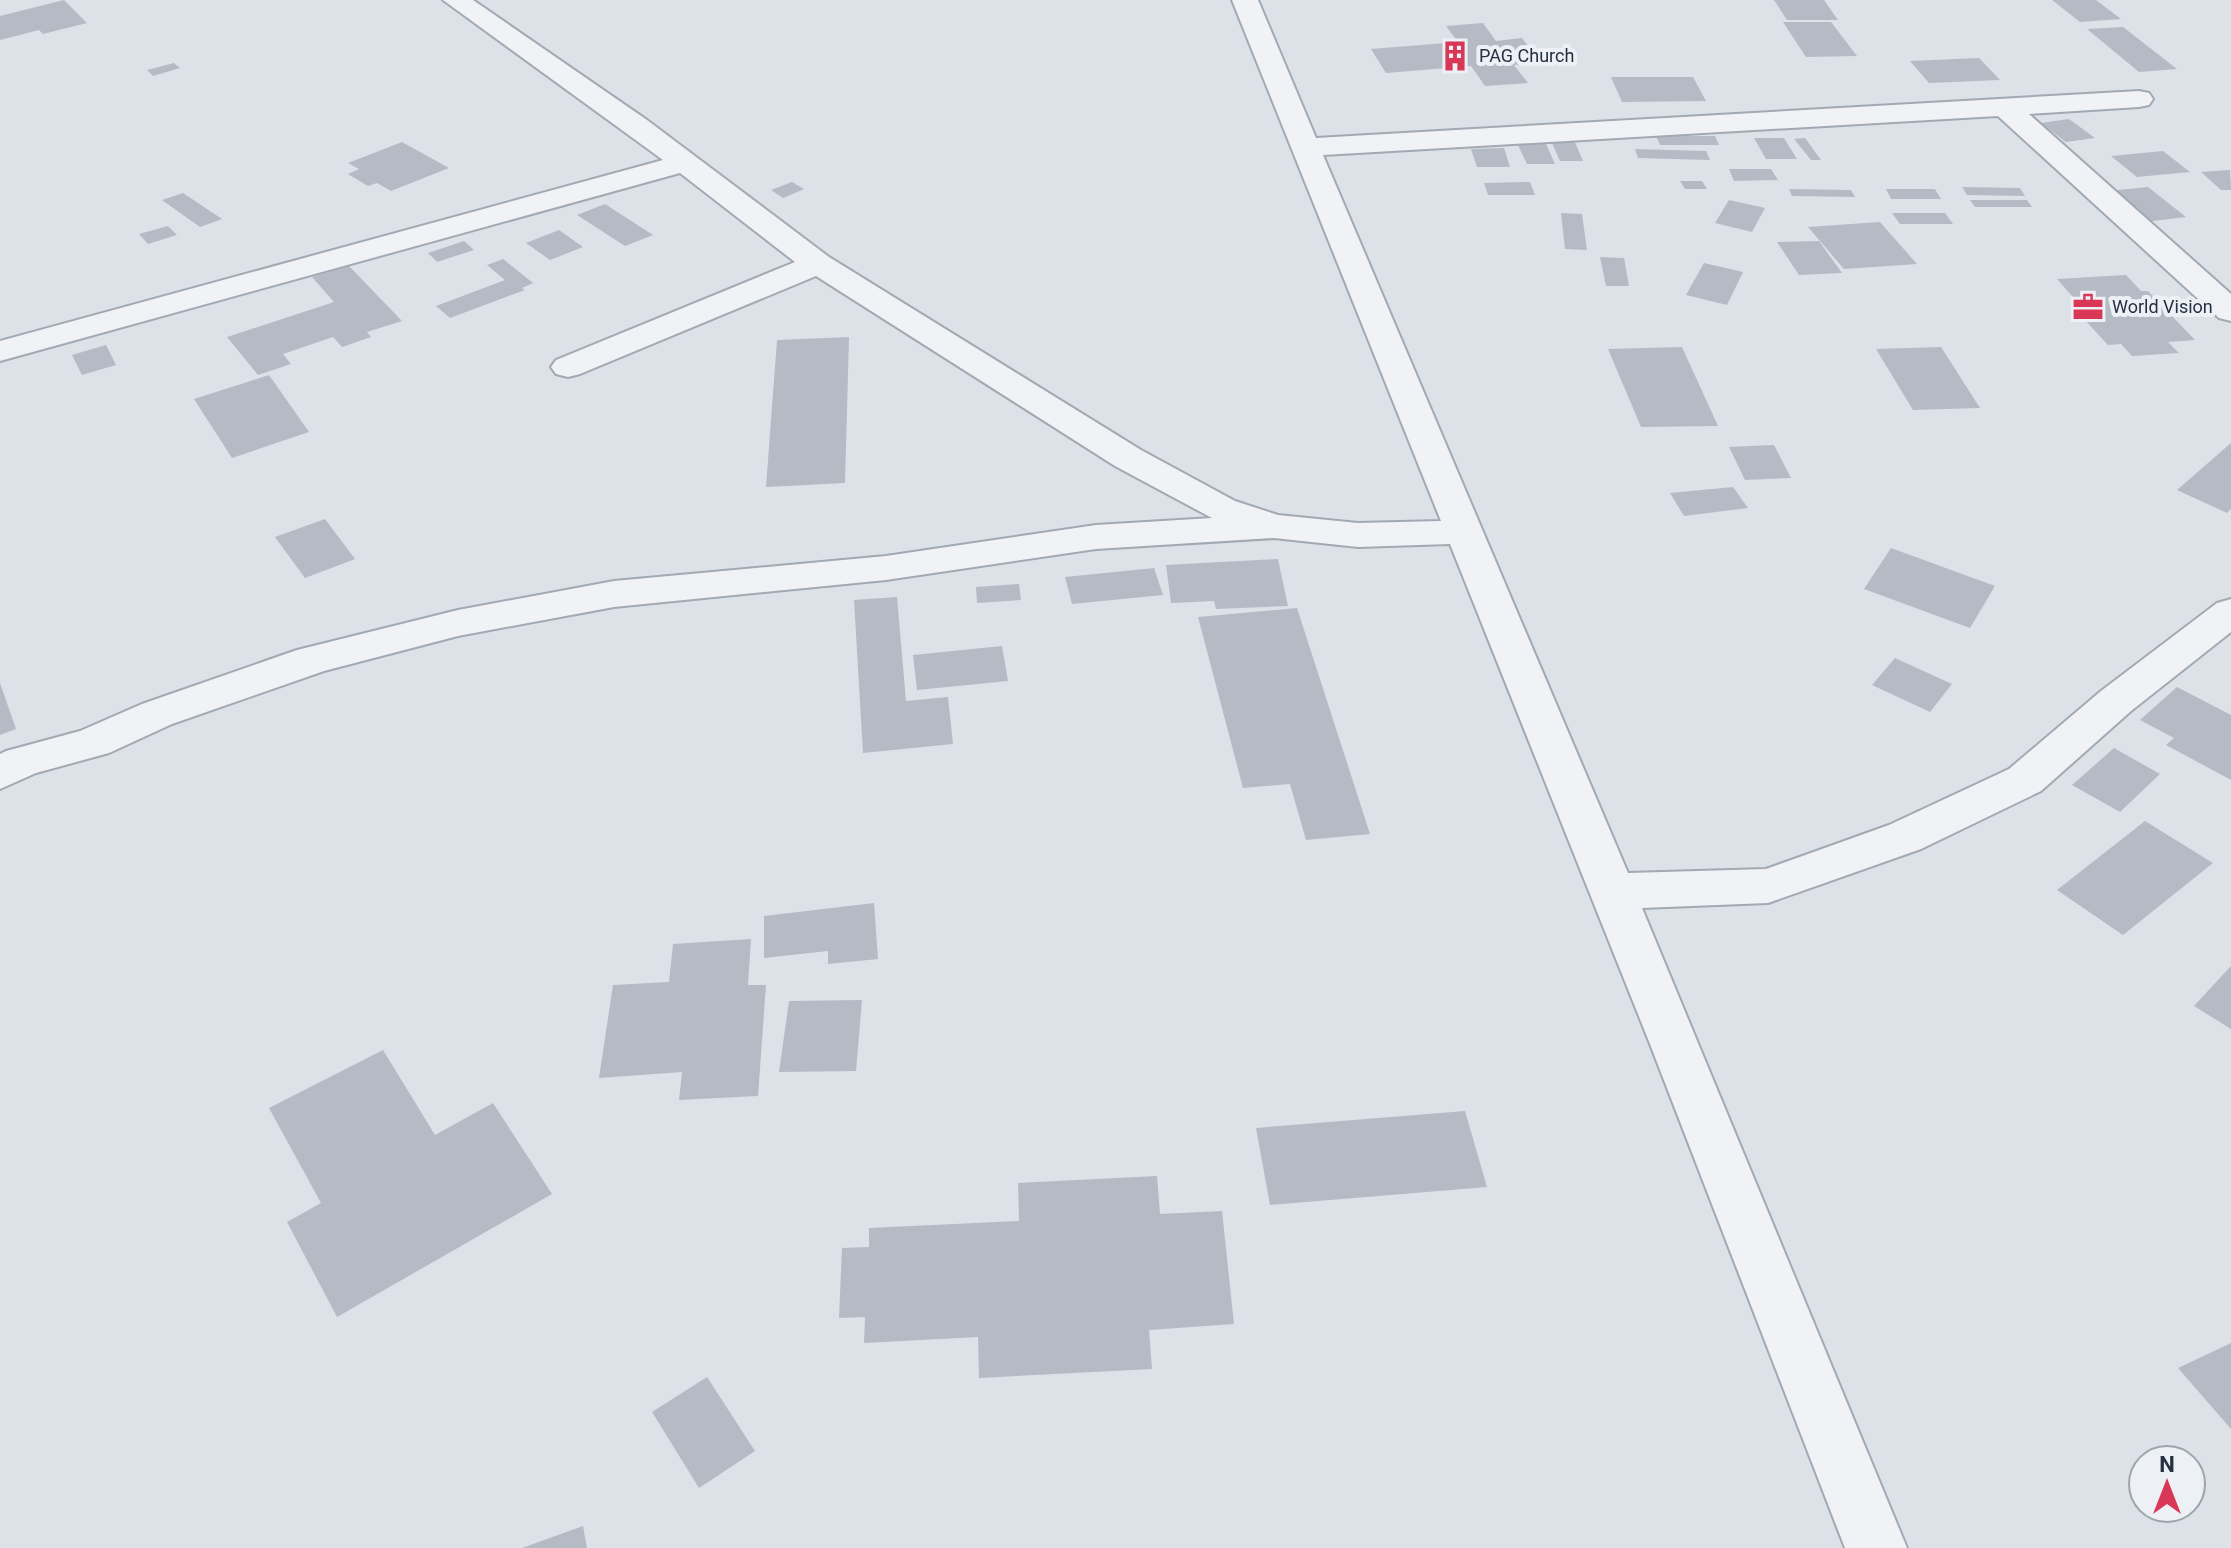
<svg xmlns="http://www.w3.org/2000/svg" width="2231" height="1548" font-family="Roboto,sans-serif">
  <rect width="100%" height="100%" fill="#dde2e8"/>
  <!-- building -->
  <g fill="#b4bbc5">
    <polygon points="64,0 87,23 43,34 39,30 0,40 0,16"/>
    <polygon points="1774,0 1824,0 1838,20 1787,20"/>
    <polygon points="2052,0 2096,0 2121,19 2080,22"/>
    <polygon points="1783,22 1831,22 1857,56 1806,57"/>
    <polygon points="1483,23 1496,41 1522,38 1541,63 1514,65 1528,83 1485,86 1471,66 1386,73 1371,49 1458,42 1446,26"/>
    <polygon points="2123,27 2177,69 2139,72 2087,29"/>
    <polygon points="1979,58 2000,80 1929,83 1910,61"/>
    <polygon points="174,63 180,68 153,76 147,70"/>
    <polygon points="1611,77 1693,77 1706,101 1622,102"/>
    <polygon points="2069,119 2095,138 2066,142 2041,123"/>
    <polygon points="1656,136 1715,136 1719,145 1660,145"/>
    <polygon points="1754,138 1784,138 1797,159 1766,159"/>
    <polygon points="1805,138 1821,160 1811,160 1794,139"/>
    <polygon points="1574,140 1583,161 1560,161 1551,141"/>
    <polygon points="402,142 449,168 391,191 377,183 368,186 348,174 359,169 348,163"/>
    <polygon points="1546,144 1555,164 1527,164 1518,145"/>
    <polygon points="1504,148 1510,167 1477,167 1471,149"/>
    <polygon points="1635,149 1706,151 1710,160 1638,158"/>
    <polygon points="2163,151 2190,172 2137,177 2111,156"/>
    <polygon points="1729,169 1771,169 1778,180 1734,181"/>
    <polygon points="2230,170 2231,190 2221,190 2201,172"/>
    <polygon points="1680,181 1702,181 1707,189 1685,189"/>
    <polygon points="792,182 804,189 783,198 771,190"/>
    <polygon points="1530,182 1535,195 1488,195 1484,183"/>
    <polygon points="1962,187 2020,188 2025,196 1967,195"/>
    <polygon points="2148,187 2186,217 2145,222 2108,191"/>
    <polygon points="1789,189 1851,190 1855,197 1792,196"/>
    <polygon points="1886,189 1935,189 1941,199 1891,199"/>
    <polygon points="183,193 222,219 200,227 162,200"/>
    <polygon points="1729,200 1765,208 1752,232 1715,223"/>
    <polygon points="1970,200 2027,200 2032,207 1975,207"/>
    <polygon points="605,204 653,235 625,246 577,215"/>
    <polygon points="1561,213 1582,214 1587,250 1565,249"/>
    <polygon points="1892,213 1945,213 1953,224 1900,224"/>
    <polygon points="1880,222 1917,264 1844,269 1808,227"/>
    <polygon points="168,226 177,235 148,244 139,234"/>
    <polygon points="559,230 583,247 550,260 526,243"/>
    <polygon points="464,241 474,250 437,262 428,253"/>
    <polygon points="1819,241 1842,273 1799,275 1777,242"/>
    <polygon points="1600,257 1624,258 1629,286 1606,286"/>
    <polygon points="503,259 533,283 522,288 525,290 450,318 436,306 505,280 487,265"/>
    <polygon points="1704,263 1743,272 1727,305 1686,295"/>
    <polygon points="349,266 402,321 367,332 371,337 342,347 333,337 283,354 291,364 258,375 227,337 334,302 312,277"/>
    <polygon points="2126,275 2141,291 2148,291 2195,340 2168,342 2179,353 2132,356 2121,344 2108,345 2071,305 2080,305 2057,279"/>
    <polygon points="849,337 845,483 766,487 777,340"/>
    <polygon points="106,345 116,365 82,375 72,355"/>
    <polygon points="1682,347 1718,426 1641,427 1608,349"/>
    <polygon points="1941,347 1980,408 1913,410 1876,349"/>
    <polygon points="269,375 309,432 232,458 194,399"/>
    <polygon points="2231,443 2231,509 2227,513 2177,490"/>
    <polygon points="1774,445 1791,478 1745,480 1729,447"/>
    <polygon points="1733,487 1748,508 1684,516 1670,493"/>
    <polygon points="325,519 355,559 305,578 275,537"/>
    <polygon points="1891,548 1995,586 1970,628 1864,589"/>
    <polygon points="1278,559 1288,606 1216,609 1214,601 1171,603 1166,565"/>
    <polygon points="1154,568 1163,595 1072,604 1065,577"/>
    <polygon points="1019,584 1021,600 977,603 976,587"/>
    <polygon points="897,597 906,701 948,697 953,744 863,753 854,600"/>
    <polygon points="1297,608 1370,834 1306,840 1290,784 1243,788 1198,617"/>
    <polygon points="1002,646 1008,681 917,690 913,655"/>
    <polygon points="1895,658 1952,684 1930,712 1872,685"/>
    <polygon points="0,683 16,729 0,735"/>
    <polygon points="2177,687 2231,715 2231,780 2166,745 2174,738 2140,720"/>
    <polygon points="2114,748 2160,774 2120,812 2072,785"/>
    <polygon points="2145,821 2213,863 2123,935 2057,890"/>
    <polygon points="874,903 878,959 828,964 828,951 764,958 764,916"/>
    <polygon points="751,939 748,985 766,985 758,1096 679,1100 682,1072 599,1078 613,985 669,982 673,944"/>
    <polygon points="2231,966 2231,1029 2194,1006"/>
    <polygon points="862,1000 856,1071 779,1072 789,1001"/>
    <polygon points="383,1050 435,1135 493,1103 552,1194 337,1317 287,1222 321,1203 269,1108"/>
    <polygon points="1465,1111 1487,1187 1270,1205 1256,1128"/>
    <polygon points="1157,1176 1160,1214 1222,1211 1234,1324 1149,1330 1152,1369 979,1378 978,1337 864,1343 865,1317 839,1318 842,1248 869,1247 869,1228 1019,1221 1018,1183"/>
    <polygon points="2231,1343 2231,1429 2178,1368"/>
    <polygon points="707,1377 755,1451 699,1488 652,1412"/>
    <polygon points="583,1526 587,1548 522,1548"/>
  </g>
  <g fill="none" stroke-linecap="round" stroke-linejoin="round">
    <!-- minor casing -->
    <g stroke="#a2a9b2" stroke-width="4">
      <polygon id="minor" points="443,0 473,0 647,120 829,257 1141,450 1235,501 1278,515 1358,523 1441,521 1232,0 1258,0 1316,138 2139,91 2149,93 2153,99 2149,105 2139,107 2029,114 2231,294 2231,321 2219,318 1998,116 1323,155 1628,873 1766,869 1889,825 2009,769 2101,691 2217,603 2231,599 2231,632 2131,711 2041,791 1921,849 1768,903 1642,908 1907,1548 1845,1548 1650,1044 1450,544 1358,547 1274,538 1096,549 886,580 614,607 458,636 324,671 172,724 109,753 36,773 0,789 0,754 6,751 80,731 142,704 297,650 458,610 614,581 886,556 1096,525 1212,518 1115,466 816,276 580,374 568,377 556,374 551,367 556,360 795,262 680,173 0,361 0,341 663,160"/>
    </g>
    <!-- minor -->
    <use href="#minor" fill="#f0f2f6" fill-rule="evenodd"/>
  </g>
  <!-- icons -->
  <defs>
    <g id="building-bare" transform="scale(2.4)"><path d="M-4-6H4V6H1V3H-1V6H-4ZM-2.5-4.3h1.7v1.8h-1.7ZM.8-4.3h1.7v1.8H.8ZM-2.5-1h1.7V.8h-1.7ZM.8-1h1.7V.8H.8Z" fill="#d83756" stroke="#edf1f6" stroke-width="2.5" paint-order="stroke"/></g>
    <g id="office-bare" transform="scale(2.4)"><path d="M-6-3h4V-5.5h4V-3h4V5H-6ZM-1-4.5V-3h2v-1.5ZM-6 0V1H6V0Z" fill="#d83756" stroke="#edf1f6" stroke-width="2.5" paint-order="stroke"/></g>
  </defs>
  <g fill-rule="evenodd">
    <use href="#building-bare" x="1455" y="56"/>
    <use href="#office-bare" x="2088" y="307"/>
  </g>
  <g text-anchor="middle" stroke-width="8" stroke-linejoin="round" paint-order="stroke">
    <!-- far-poi labels -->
    <g font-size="18" fill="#253040" stroke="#edf1f6" text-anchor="start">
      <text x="1479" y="62">PAG Church</text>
      <text x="2112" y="313">World Vision</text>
    </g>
  </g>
  <!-- north arrow -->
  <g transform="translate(2167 1484)"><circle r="38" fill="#edf1f6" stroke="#9da4ad" stroke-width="2"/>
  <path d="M0-6L14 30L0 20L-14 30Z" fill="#d83756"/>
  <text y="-12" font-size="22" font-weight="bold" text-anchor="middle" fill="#253040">N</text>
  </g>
</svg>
